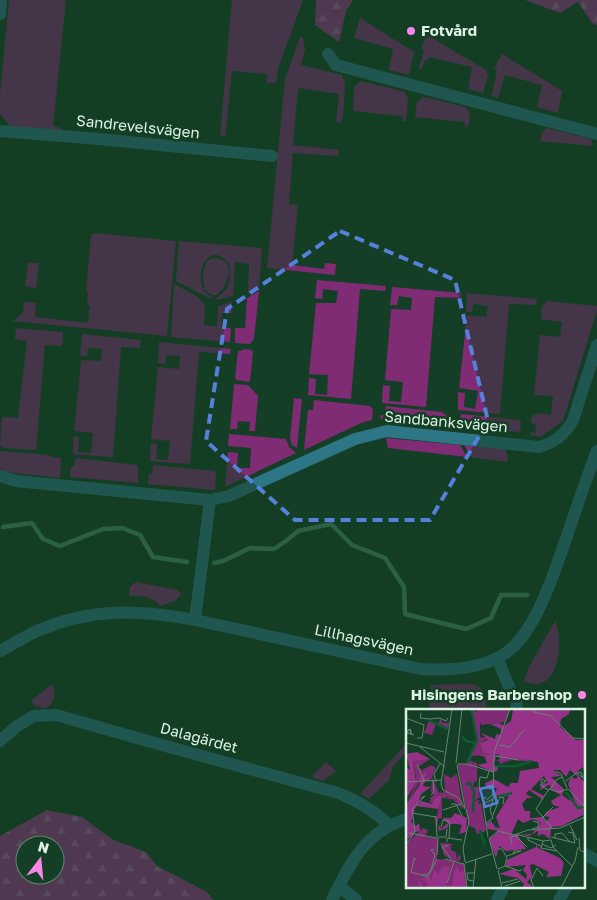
<svg xmlns="http://www.w3.org/2000/svg" width="597" height="900" font-family="'Golos Text',sans-serif">
  <defs>
    <pattern id="forest-firs" width="22" height="20" patternUnits="userSpaceOnUse" patternTransform="scale(1.25)"><rect width="22" height="20" fill="#963388"/><path d="M5 1l3.5 6h-7zM16 11l3.5 6h-7z" fill="#a95b9e"/></pattern>
  </defs>
  <rect width="100%" height="100%" fill="#143e25"/>
  <!-- green -->
  <g fill="#802c74">
    <polygon points="9,0 66,0 53,126 61,128 61,132 10,126 0,114 0,95"/>
    <polygon points="232,0 303,0 278,69 276,83 267,83 267,74 232,71 225,137 220,136"/>
    <polygon points="360,18 414,52 409,75 389,70 393,49 354,38"/>
    <polygon points="427,35 486,70 488,75 483,93 468,89 472,67 429,57 428,60 425,60 422,69 419,68 424,51 421,48"/>
    <polygon points="300,37 303,38 305,50 301,65 342,75 345,84 343,118 340,123 336,122 339,94 298,88 293,145 339,150 338,156 293,153 289,204 298,205 292,265 324,269 325,263 336,264 335,275 267,268 285,79"/>
    <polygon points="502,54 562,91 558,113 537,107 542,85 505,75 498,98 492,96 497,70 494,68"/>
    <polygon points="361,81 405,92 408,99 406,121 403,121 402,116 353,111 354,87"/>
    <path d="M424 97 466 107C471 114 471 120 467 127L465 128V122L415 117 417 102Z"/>
    <polygon points="547,128 591,139 593,146 540,141 542,133"/>
    <polygon points="94,233 176,241 167,336 13,321 23,312 24,302 36,303 35,317 88,323 90,306 87,305 88,292 86,292 91,235"/>
    <path d="M179 241 262 248 259 287 248 294 249 264 235 262 233 296 221 299H215C231 289 231 281 229 263 204 235 189 289 212 297L211 299 176 281Z"/>
    <path d="M214 258C237 259 229 284 217 295H212L204 289 203 273 207 261Z"/>
    <polygon points="28,263 39,263 36,288 25,286"/>
    <polygon points="317,280 386,286 385,291 360,289 351,399 308,395 309,378 316,379 315,394 327,395 328,375 309,374 316,303 336,303 338,291 323,289 322,299 315,298"/>
    <polygon points="174,284 198,297 205,306 204,325 217,327 218,307 232,301 231,313 222,313 221,327 231,328 230,342 171,337"/>
    <polygon points="392,287 462,293 461,298 435,297 426,407 382,403 383,385 390,386 389,401 401,402 403,382 385,380 391,310 392,309 411,310 412,298 399,296 397,305 390,305"/>
    <polygon points="259,291 254,339 250,344 235,343 235,328 245,328 247,298"/>
    <polygon points="467,293 537,299 536,305 509,304 500,414 458,410 458,392 465,393 464,407 475,409 478,391 459,388 467,315 486,317 488,306 474,304 472,312 466,312"/>
    <polygon points="546,301 597,306 597,310 563,421 540,437 531,435 530,432 535,433 536,424 531,423 532,416 539,413 551,415 553,396 534,395 540,335 560,337 562,322 541,319 542,305 545,305"/>
    <polygon points="16,328 63,332 62,346 45,345 36,450 3,448 0,445 2,417 18,418 27,341 15,339"/>
    <polygon points="82,334 141,340 140,348 121,347 113,457 73,454 74,436 79,437 78,452 91,453 93,433 74,431 81,362 82,360 101,361 102,349 88,348 87,356 80,356"/>
    <polygon points="159,342 231,349 230,354 199,352 190,464 150,461 151,443 157,444 156,459 168,460 170,441 151,439 158,367 179,369 180,356 166,355 165,364 158,363"/>
    <polygon points="244,349 252,350 253,352 250,382 236,380 235,378 238,351 241,351"/>
    <polygon points="234,384 248,385 258,396 255,431 249,431 250,422 238,421 237,429 230,429"/>
    <polygon points="294,398 302,399 297,448 292,445 290,439"/>
    <polygon points="314,400 370,406 373,409 372,420 361,423 304,450 308,410 313,410"/>
    <polygon points="386,406 442,412 447,416 447,425 380,419 381,415 384,415"/>
    <polygon points="461,414 519,420 521,422 520,432 456,427 456,423 460,423"/>
    <polygon points="229,434 286,439 289,447 296,453 225,487 228,452 238,453 237,468 250,468 251,448 228,446"/>
    <polygon points="386,438 460,445 467,457 388,448"/>
    <polygon points="464,445 505,449 508,456 507,462 471,457"/>
    <polygon points="0,451 49,455 51,457 61,458 60,478 6,472 0,469"/>
    <polygon points="76,458 137,465 138,467 138,483 70,477 71,466 74,466"/>
    <polygon points="153,465 214,471 216,473 215,490 148,484 149,474 152,474"/>
    <path d="M136 582 177 590 181 594 175 601 160 606C154 596 139 596 129 596L130 587Z"/>
    <path d="M555 621C564 642 559 697 524 681L528 669Z"/>
    <path d="M52 684C57 694 55 704 45 708L35 706 31 701Z"/>
    <path d="M462 684C477 684 484 686 487 702L485 703 487 710H429L431 685Z"/>
    <polygon points="407,743 407,751 393,766 389,780 369,799 360,794"/>
    <polygon points="326,762 336,771 323,781 313,778 313,775"/>
  </g>
  <!-- forest -->
  <g fill="url(#forest-firs)" fill-rule="evenodd">
    <polygon points="316,0 353,0 346,11 339,42 315,25"/>
    <polygon points="525,0 597,0 597,25 593,24 578,2 560,13"/>
    <path d="M47 810 82 817 113 840 146 852 157 866 207 892 213 900H0V836ZM25 845H55V875H25Z"/>
  </g>
  <g fill="none" stroke-linecap="round" stroke-linejoin="round">
    <!-- stream -->
    <g stroke="#4b8967" stroke-width="4.5">
      <polyline points="3,527 32,523 43,539 60,546 103,529 122,528 140,535 153,557 187,562"/>
      <polyline points="214,563 223,561 250,548 274,549 286,541 298,531 331,524 352,545 385,558 404,587 405,614 466,629 491,618 501,595 527,595"/>
    </g>
    <!-- minor -->
    <g stroke="#2d7685" stroke-width="12">
      <polyline points="0,14 1,0"/>
      <polyline points="328,54 336,65 597,134"/>
      <polyline points="0,131 99,139 272,156"/>
      <polyline points="0,476 16,481 210,500"/>
      <path d="M195 620 210 500 229 496 355 439 387 431 539 447C554 443 566 433 573 420L597 345"/>
      <polyline points="497,658 511,691 517,699 516,710"/>
      <path d="M0 741 17 726 34 716 56 715 169 747 338 793C358 801 374 810 389 825"/>
      <polyline points="583,857 585,854 597,861"/>
      <polyline points="339,886 356,900"/>
      <path d="M332 900C349 865 366 830 407 819"/>
      <polyline points="497,900 504,886"/>
      <polyline points="559,900 567,886"/>
    </g>
    <!-- tertiary -->
    <path stroke="#2d7685" stroke-width="12" d="M0 651C12 645 24 637 37 631 92 607 138 610 195 620L421 669C452 671 487 669 511 649 539 625 557 564 569 530 578 503 587 477 597 451"/>
  </g>
  <!-- marked area -->
  <path d="M0 0H597V900H0ZM340 231 455 280 488 421 430 520H295L206 441 227 309Z" fill="#143e25" fill-opacity=".55" fill-rule="evenodd"/>
  <path fill="none" stroke="#5680db" stroke-width="4" stroke-dasharray="10 6" stroke-linejoin="round" d="M340 231 455 280 488 421 430 520H295L206 441 227 309Z"/>
  <!-- markers -->
  <g fill="#fa87e7" stroke="#143e25" stroke-width="2">
    <circle cx="411" cy="31" r="5"/>
    <circle cx="582" cy="695" r="5"/>
  </g>
  <g text-anchor="middle" stroke-width="5" stroke-linejoin="round" paint-order="stroke">
    <!-- poi labels -->
    <g font-size="15" font-weight="bold" fill="#dcf3e2" stroke="#143e25" text-anchor="start">
      <text x="421" y="36">Fotvård</text>
      <text x="572" y="700" text-anchor="end">Hisingens Barbershop</text>
    </g>
    <!-- street labels -->
    <g font-size="15" fill="#dcf3e2" stroke="#143e25">
      <text transform="translate(138 127) rotate(6)" y="5">Sandrevelsvägen</text>
      <text transform="translate(446 422) rotate(5)" y="5">Sandbanksvägen</text>
      <text transform="translate(364 640) rotate(12)" y="5">Lillhagsvägen</text>
      <text transform="translate(199 738) rotate(15)" y="5">Dalagärdet</text>
    </g>
  </g>
  <!-- overview -->
  <g transform="translate(406 709)">
    <rect width="179" height="179" fill="#143e25"/>
    <path d="M66 0 71 3V0L104 1 99 13 75 16 74 12V28L82 29 74 34 77 44 105 46 127 53 106 51 94 55 93 50H99L91 45 66 47 64 52 71 54V72L68 73 67 79 72 77 74 88 68 92 74 91 71 95 75 94 80 122 71 125 69 119 63 117 52 56 61 55 72 32ZM34 9 37 14H43L42 20 30 14 26 26 18 24 23 12 33 14ZM24 50 12 58 16 61 25 56 30 59 26 68 33 84 39 83 38 65 45 69 51 65 57 100 45 89 36 88V109L32 110 31 118 28 107H31L34 88 24 95V89L28 86 25 83 26 70H19L22 61 14 69 18 72H14L0 96 10 74 6 73 0 81 2 76 10 69 7 51ZM17 119 22 121 19 128 32 129 31 150 46 151 38 146 34 134 49 135 45 136V141L50 143 51 151 53 145 55 149 53 152 46 153 58 155 57 144 61 179H0V135Z" fill="#802c74"/>
    <path d="M164 0 163 5 155 10 154 18 170 31H179V67L177 58 170 64 179 74 177 106 156 117 145 118 144 130 137 125 132 127V122L123 127 111 125 120 140 100 142 93 137 90 149 83 130 93 122 82 120 80 115 85 112 89 118 94 119 90 108 103 87 91 89 89 84 91 79H80L79 74 88 70 102 78 105 74H112L114 62 133 59 132 53 77 44 74 34 82 31 75 24 89 30 90 25 95 26V20L84 15 93 14 98 17 105 12 107 1 111 0ZM147 61H154L160 68 164 61 172 68 170 70 165 68 162 75 169 93 161 83 164 92 156 86 158 80 145 68 155 67ZM138 67 142 74 136 75 134 81 143 76 145 77 143 80 155 86 145 92 147 96 154 98 140 103 138 107 144 108 140 113 137 108 124 109V102H119L116 95 121 89H127L120 85 123 81 136 90 138 87 125 80ZM112 110 117 114 127 110 135 114 126 125 105 126ZM11 43 24 50 7 52 10 74 0 90V59L4 60 0 45ZM92 45 100 50 90 52 95 49 90 47 88 57 93 56 91 62 87 63 71 56 81 54 79 48 73 46ZM22 61 19 70 24 68 22 70 27 72H19L17 77 25 78 15 85 12 96 15 92 26 95 28 90 38 86 39 90 45 89 55 98 46 90H39L36 87 32 100 10 97 5 113 10 117 13 114 14 122 9 123 3 134 6 127 0 131V96L14 75 13 69ZM49 104 61 109 60 123 53 125 56 116 51 115H43L41 119 33 122 32 115 35 120 42 114 36 109H45ZM130 135 132 139 154 149 158 154 155 167 140 168 143 163 127 155 124 156 126 168 121 173 128 179H116L118 175 112 169 93 165 108 160 120 170 121 166 117 161 120 156 100 158 101 151 130 138ZM37 158H44L40 176 46 177 48 162 52 160H48L51 158 54 164 57 162 60 179H22L21 172 15 171 13 172 18 179H12L13 177 12 174 13 171 23 168 25 172 28 161 32 165Z" fill="#963388" fill-rule="evenodd"/>
    <path fill="none" stroke="#0d5b32" stroke-width="2.5" d="M24 12 42 20M56 27 60 32 70 34M61 54 71 30 65 0M89 57H111M111 57 126 52M60 75 64 74 68 83 67 103M160 83 172 99 178 98M91 88 106 84M74 121 79 136"/>
    <path fill="none" stroke="#648671" stroke-width="1" d="M46 0 35 75 37 81 53 89 59 100M128 0V3L146 7M15 4 14 9 23 10 34 9 40 12 42 9M145 7 167 29 179 30M0 9 18 16 16 29H11M0 25 2 21 4 20 5 22V25L4 20 1 24 8 26M0 34 38 43M93 36 104 38 118 21M14 38 39 58M90 47 113 51M50 54 56 0M11 55 18 72 35 71M51 55H61L87 63M51 56 59 99M150 62 155 65 161 79M160 72 169 65 170 64H171L175 63 177 69 171 64M0 73 18 72M30 73 28 65 34 55M135 74 136 70 140 72 134 76 142 81M80 79 87 80V85L81 91M145 79 150 71 156 68M25 86 28 83 27 72M81 89H76L73 75 74 68 81 69 83 62M87 90 88 43 104 0M45 95H50L56 107M37 101 55 95M6 104 30 108 31 128M87 106 94 88 98 89 97 95M136 109 147 98M80 114 87 109 84 101 87 90M164 116 171 131M35 118 37 111 44 113 43 129M126 120 132 118 133 114 127 112M147 120 130 100 143 80 153 83 162 80 179 98M3 124 31 129M110 127 121 138M32 128H40L41 120M82 128 77 95 87 90M122 128V131L135 137M145 128 169 134 167 124 162 123M83 129 91 160M84 129 92 122 108 126 122 121 154 119 179 108M149 129V125L156 124 164 133M173 129 174 141 178 143M41 133V129L56 131M0 135 9 123 6 100 19 87 15 89M106 135 104 128 113 126 137 132M136 135 145 139 150 136M43 136 36 138 45 150M92 140H96L101 149 99 157 92 160M151 142 135 139 137 132 145 131 147 138 166 157M31 146 32 129M101 147 115 142H108L107 145M39 150 58 155M59 153 57 139 63 112 60 100M59 154 86 145M58 155 61 179M99 157 114 162 116 160M92 161 96 179M5 163 22 168 31 150M5 163 8 150H10M17 165 21 166 25 161 29 146 25 141 28 140M67 172 62 171 61 164H69M41 174 48 153M96 174 112 170M99 177 114 172M67 179 70 150M128 179 125 171 131 159 137 167M155 179 169 152 172 138"/>
    <path fill="#5680db" fill-opacity="0.15" stroke="#5680db" stroke-width="2.5" d="M86 77 91 94 79 98 74 80Z"/>
    <rect width="179" height="179" fill="none" stroke="#dcf3e2" stroke-width="2.5"/>
  </g>
  <!-- north arrow -->
  <g transform="translate(40 860) rotate(16)"><circle r="24" fill="#143e25" stroke="#648671"/>
  <path d="M0-4L9 19L0 12L-9 19Z" fill="#fa87e7"/>
  <text y="-8" font-size="14" font-weight="bold" text-anchor="middle" fill="#dcf3e2">N</text>
  </g>
</svg>
